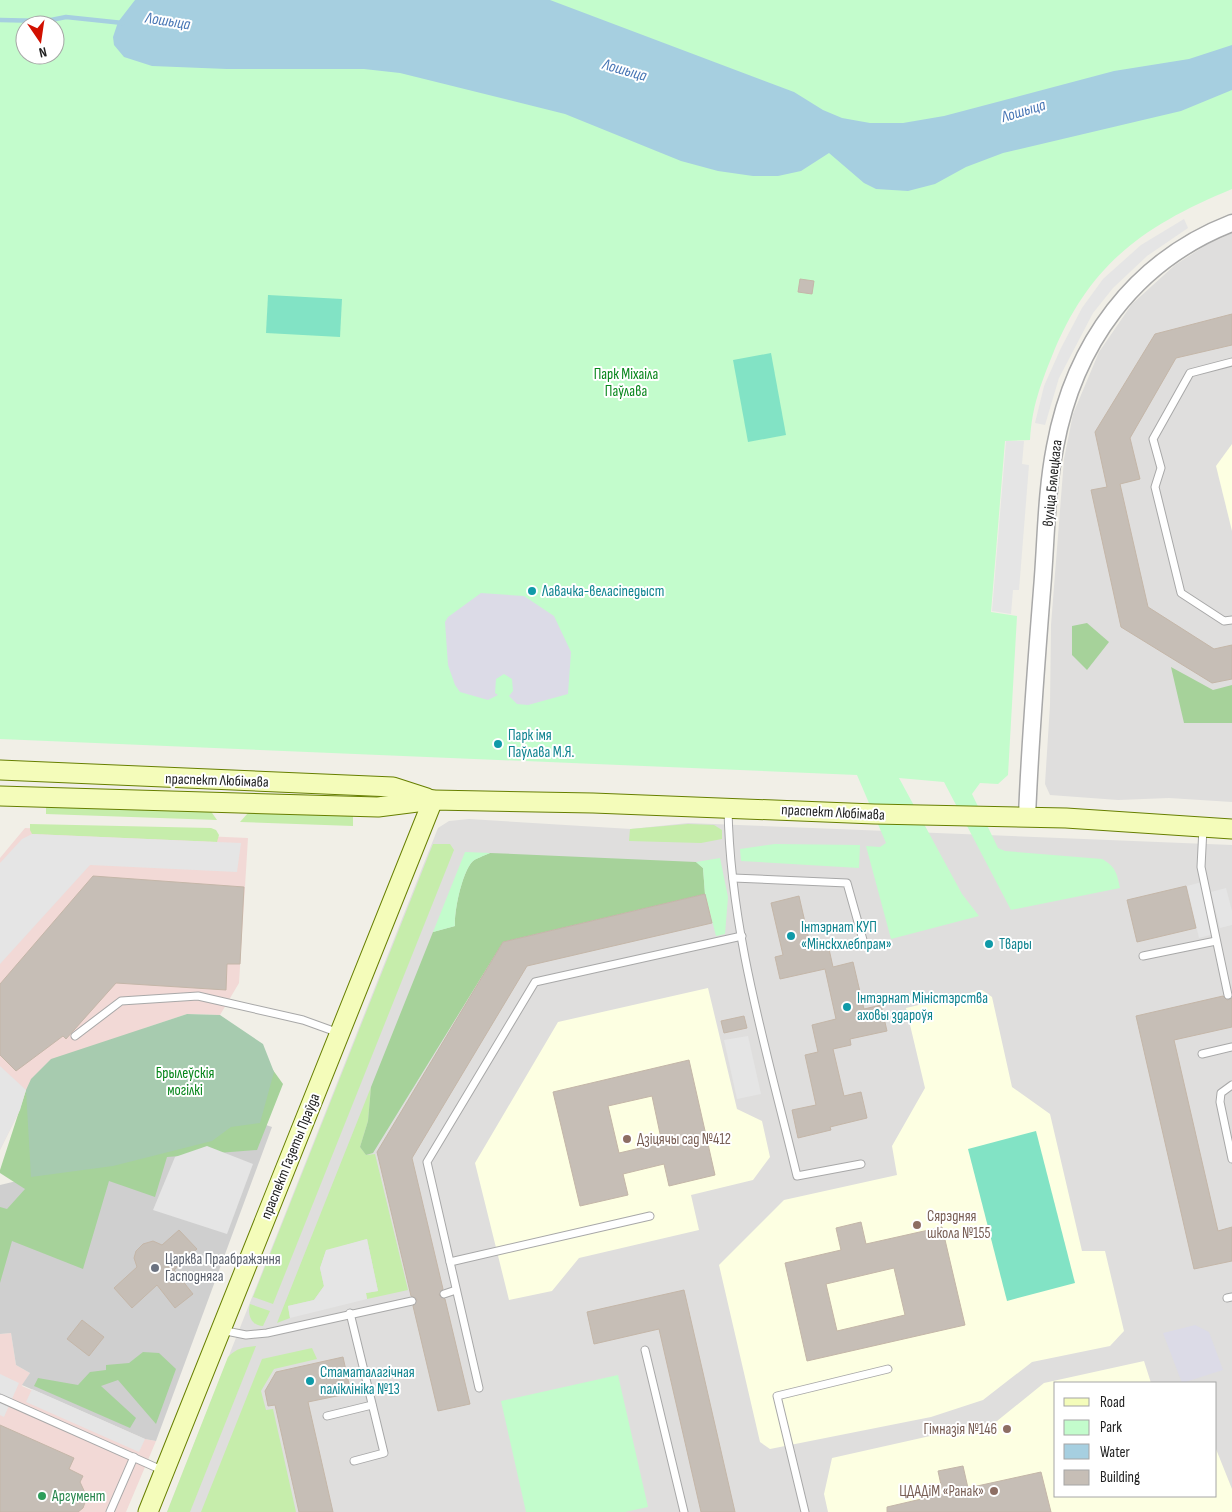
<svg xmlns="http://www.w3.org/2000/svg" width="1232" height="1512" font-family="'Sofia Sans Condensed',sans-serif">
  <rect width="100%" height="100%" fill="#f1efe7"/>
  <!-- residential -->
  <g fill="#dfdedd" fill-rule="evenodd">
    <polygon points="1232,233 1232,802 1169,798 1118,800 1050,795 1045,784 1050,705 1051,625 1064,459 1073,414 1099,352 1132,304 1175,265 1206,245"/>
    <path d="M469 819 631 829 688 823 1232 845V1512H167L438 828 449 821ZM1056 1383H1216V1496H1056Z"/>
  </g>
  <!-- commercial -->
  <g fill="#f2d9d6">
    <polygon points="25,828 248,838 239,983 220,1015 187,1014 145,1028 26,1090 20,1110 0,1150 0,858"/>
    <polygon points="11,1333 16,1365 30,1373 22,1386 145,1439 156,1441 126,1512 0,1512 0,1334"/>
  </g>
  <!-- education -->
  <g fill="#fdffe2">
    <polygon points="1232,444 1232,531 1216,466"/>
    <polygon points="708,988 737,1109 762,1121 770,1157 753,1180 691,1195 699,1230 579,1258 552,1291 509,1300 475,1163 558,1022"/>
    <polygon points="982,990 992,997 1012,1087 1050,1114 1082,1251 1105,1251 1124,1331 1110,1346 1032,1362 983,1400 931,1417 770,1449 760,1442 719,1265 784,1200 897,1175 892,1146 925,1088 906,1008"/>
    <polygon points="1144,1361 1151,1383 1056,1383 1056,1496 1216,1496 1216,1449 1232,1489 1232,1512 828,1512 824,1494 832,1458 997,1421 1044,1383"/>
  </g>
  <!-- religious -->
  <polygon fill="#cfcfcf" points="260,1123 272,1127 156,1441 145,1439 22,1385 30,1373 16,1365 11,1333 0,1334 0,1185"/>
  <!-- grass -->
  <g fill="#c6edab">
    <polygon points="46,806 210,810 217,820 46,814"/>
    <polygon points="248,813 353,816 353,826 240,822"/>
    <polygon points="30,824 211,828 216,830 219,835 217,842 32,834 30,830"/>
    <polygon points="688,824 714,825 722,830 722,839 701,843 629,841 630,829"/>
    <polygon points="433,844 450,844 454,850 273,1304 253,1297"/>
    <polygon points="371,1087 368,1121 360,1147 366,1155 375,1154 408,1290 367,1299 366,1293 378,1291 367,1239 326,1251 320,1268 324,1286 314,1300 288,1306 290,1318 277,1323"/>
    <path d="M250 1304 270 1311 263 1326C251 1326 247 1314 250 1304Z"/>
    <path d="M256 1346 190 1512H167L228 1357C236 1348 245 1347 256 1346Z"/>
    <polygon points="312,1348 317,1359 274,1369 261,1391 266,1410 273,1409 296,1512 201,1512 262,1359"/>
  </g>
  <!-- forest -->
  <g fill="#a6d29a">
    <polygon points="1087,623 1109,642 1087,670 1072,655 1072,626"/>
    <polygon points="1171,667 1213,690 1232,685 1232,723 1184,723"/>
    <path d="M490 853 696 862 703 868 705 894 503 942 373 1153 366 1155 360 1147 368 1121 371 1087 433 932 455 926C454 911 462 873 472 862 476 858 484 856 490 853Z"/>
    <polygon points="255,1045 283,1084 257,1150 167,1157 155,1197 109,1181 83,1269 12,1241 0,1283 0,1207 7,1209 25,1189 0,1173 0,1170 26,1090"/>
    <polygon points="143,1352 159,1353 176,1369 156,1424 118,1380 101,1386 136,1418 130,1428 34,1386 38,1378 78,1385 90,1372 106,1370 106,1365 129,1363"/>
  </g>
  <!-- cemetery -->
  <polygon fill="#a7cbaf" points="187,1014 220,1015 263,1044 274,1072 260,1123 231,1127 212,1141 113,1166 31,1177 26,1090 31,1079 51,1059"/>
  <!-- park -->
  <g fill="#c3fccc" fill-rule="evenodd">
    <path d="M0 0H1232V189C1143 226 1089 264 1052 356 1040 386 1032 407 1030 440L1005 441 991 612 1017 616 1008 775 998 784 980 783 972 794 998 848 1005 851 1102 859C1115 866 1117 873 1120 888L1011 910 944 782 899 778 962 894 979 916 891 939 866 846 880 847 886 843 857 775 0 739ZM25 25H55V55H25Z"/>
    <polygon points="775,844 860,845 859,868 741,861 740,849"/>
    <path d="M465 852 490 853C484 856 476 858 472 862 462 873 454 911 455 926L433 932Z"/>
    <polygon points="720,858 728,897 725,934 716,936 705,894 703,868 696,862"/>
    <polygon points="618,1375 648,1507 625,1512 526,1512 501,1401"/>
  </g>
  <!-- pitch -->
  <g fill="#82e3c5">
    <polygon points="268,295 342,299 340,337 266,333"/>
    <polygon points="771,353 786,435 748,442 733,360"/>
    <polygon points="1036,1131 1075,1283 1007,1301 968,1149"/>
  </g>
  <!-- parking -->
  <g fill="#e5e5e5">
    <polygon points="1184,219 1188,228 1147,256 1113,288 1093,313 1059,378 1045,425 1035,423 1044,386 1061,348 1082,308 1103,279 1141,245"/>
    <polygon points="1006,441 1024,441 1022,464 1029,465 1019,590 1013,590 1011,614 992,611"/>
    <polygon points="32,834 217,842 241,843 237,872 90,865 0,964 0,863 22,839"/>
    <polygon points="1202,882 1214,934 1199,938 1187,886"/>
    <polygon points="1226,888 1232,911 1232,925 1220,928 1211,892"/>
    <polygon points="748,1036 761,1094 737,1099 724,1040"/>
    <polygon points="0,1066 26,1090 20,1110 0,1150"/>
    <polygon points="207,1146 253,1164 227,1234 153,1210 175,1157"/>
    <polygon points="367,1239 378,1291 366,1293 367,1299 290,1318 288,1306 314,1300 324,1286 320,1268 326,1250"/>
    <polygon points="0,1374 19,1383 4,1417 0,1415"/>
    <polygon points="32,1389 145,1439 139,1452 26,1402"/>
  </g>
  <!-- plaza -->
  <g fill="#dcdbe7">
    <polygon points="481,593 524,596 554,616 571,652 568,694 528,705 517,704 509,696 513,691 512,679 504,674 496,679 495,693 498,695 488,700 460,692 455,685 448,665 445,622 448,617"/>
    <polygon points="1195,1325 1209,1332 1223,1370 1182,1383 1163,1333"/>
  </g>
  <!-- water -->
  <polygon fill="#a6cfe0" points="135,0 550,0 794,92 823,110 842,118 870,123 903,123 944,116 1114,71 1189,59 1232,45 1232,90 1181,111 1003,153 966,167 935,184 908,191 876,189 864,183 829,153 801,171 778,176 753,176 718,171 681,161 565,114 400,73 364,69 227,69 152,66 124,57 114,45 113,37 118,22"/>
  <g fill="none" stroke-linecap="round" stroke-linejoin="round">
    <!-- stream -->
    <polyline stroke="#a6cfe0" stroke-width="4.5" points="0,20 46,21 66,17 123,23"/>
  </g>
  <!-- building -->
  <g fill="#c6beb6" stroke="#c4b6a8" fill-rule="evenodd">
    <polygon points="800,279 814,281 812,294 798,292"/>
    <polygon points="1232,314 1232,345 1176,358 1130,438 1140,479 1120,484 1148,607 1214,649 1232,645 1232,679 1212,683 1121,627 1091,490 1107,487 1095,432 1155,334"/>
    <polygon points="93,876 244,887 240,964 227,964 226,990 116,983 66,1039 63,1036 16,1071 0,1055 0,984"/>
    <polygon points="1186,886 1196,928 1137,942 1127,900"/>
    <polygon points="705,894 712,923 527,966 412,1158 443,1289 439,1295 445,1299 470,1404 438,1411 413,1306 417,1299 411,1296 377,1152 503,942"/>
    <polygon points="799,896 810,944 827,940 833,967 853,962 864,1009 881,1005 887,1031 850,1039 851,1045 833,1049 844,1096 861,1092 867,1118 830,1127 831,1130 798,1138 792,1110 816,1105 805,1055 818,1052 812,1025 836,1019 825,969 780,979 775,957 783,955 771,903"/>
    <polygon points="1223,996 1227,1000 1232,998 1232,1027 1174,1040 1218,1231 1232,1227 1232,1261 1194,1269 1136,1016"/>
    <polygon points="744,1016 747,1028 724,1033 721,1021"/>
    <path d="M689 1060 715 1175 669 1186 664 1164 623 1174 628 1195 580 1206 553 1092ZM652 1096 662 1143 619 1153 608 1106Z"/>
    <path d="M861 1222 866 1244 942 1227 965 1325 807 1361 785 1263 841 1250 836 1228ZM894 1268 905 1315 837 1331 826 1284Z"/>
    <polygon points="179,1230 197,1249 174,1270 193,1294 175,1308 157,1285 132,1308 114,1288 137,1267 134,1258 136,1251 143,1244 153,1241 162,1245"/>
    <polygon points="684,1290 735,1512 701,1512 659,1329 594,1344 587,1312"/>
    <polygon points="82,1320 104,1337 89,1356 67,1339"/>
    <polygon points="343,1357 351,1393 308,1402 333,1512 299,1512 275,1405 268,1406 265,1391 276,1372"/>
    <polygon points="0,1425 74,1458 69,1469 83,1476 80,1482 87,1497 83,1508 78,1512 0,1512"/>
    <polygon points="963,1466 968,1488 1041,1472 1051,1512 887,1512 887,1507 943,1494 938,1471"/>
  </g>
  <g fill="none" stroke-linecap="round" stroke-linejoin="round">
    <!-- service casing -->
    <g stroke="#a8a8a8" stroke-width="9">
      <g id="service">
        <polyline points="1232,362 1190,373 1153,439 1161,468 1155,487 1181,593 1224,621 1232,620"/>
        <path d="M728 808C730 933 768 1055 797 1176L861 1164"/>
        <polyline points="1203,828 1201,867 1228,995"/>
        <polyline points="733,878 847,883 863,940"/>
        <polyline points="1143,956 1216,941"/>
        <polyline points="75,1036 121,1001 198,996 303,1020 339,1033"/>
        <polyline points="1202,1054 1232,1047"/>
        <polyline points="1232,1085 1221,1093 1220,1102 1232,1159"/>
        <polyline points="450,1262 650,1216"/>
        <polyline points="444,1294 456,1290"/>
        <polyline points="1227,1298 1232,1297"/>
        <polyline points="350,1313 384,1453 354,1461"/>
        <polyline points="221,1330 246,1335 267,1333 412,1301"/>
        <polyline points="645,1350 684,1512"/>
        <polyline points="479,1388 427,1162 535,982 742,936"/>
        <polyline points="0,1398 164,1471"/>
        <polyline points="327,1416 372,1405"/>
        <polyline points="110,1512 134,1457"/>
        <polyline points="805,1512 777,1396 888,1369"/>
      </g>
    </g>
    <!-- tertiary casing -->
    <g stroke="#a8a8a8" stroke-width="19">
      <path id="tertiary" d="M1027 817C1030 741 1036 666 1042 590 1046 543 1046 493 1055 447 1074 344 1134 261 1232 223"/>
    </g>
    <!-- secondary casing -->
    <g stroke="#677f00" stroke-width="21">
      <g id="secondary">
        <polyline points="0,770 393,787 427,798"/>
        <polyline points="0,796 378,807 433,800 593,803 874,814 1066,818 1232,829"/>
        <polyline points="148,1512 433,800"/>
      </g>
    </g>
    <!-- service -->
    <use href="#service" stroke="#fff" stroke-width="7"/>
    <!-- tertiary -->
    <use href="#tertiary" stroke="#fff" stroke-width="16"/>
    <!-- secondary -->
    <use href="#secondary" stroke="#f4fcba" stroke-width="19"/>
  </g>
  <!-- markers -->
  <g fill="#0f9aa8" stroke="#fff" stroke-width="2">
    <circle cx="532" cy="591" r="5"/>
    <circle cx="498" cy="744" r="5"/>
    <circle cx="791" cy="936" r="5"/>
    <circle cx="989" cy="944" r="5"/>
    <circle cx="847" cy="1007" r="5"/>
    <circle cx="310" cy="1381" r="5"/>
  </g>
  <g fill="#8d6e63" stroke="#fff" stroke-width="2">
    <circle cx="627" cy="1139" r="5"/>
    <circle cx="917" cy="1225" r="5"/>
    <circle cx="1007" cy="1429" r="5"/>
    <circle cx="994" cy="1491" r="5"/>
  </g>
  <circle fill="#6b7280" stroke="#fff" stroke-width="2" cx="155" cy="1268" r="5"/>
  <circle fill="#2e9e5b" stroke="#fff" stroke-width="2" cx="42" cy="1496" r="5"/>
  <g text-anchor="middle" stroke-width="4" stroke-linejoin="round" paint-order="stroke">
    <!-- park labels -->
    <g font-size="15" fill="#07861b" stroke="#fff">
      <text x="626" y="379">Парк Міхаіла<tspan x="626" dy="17">Паўлава</tspan></text>
      <text x="185" y="1078">Брылеўскія<tspan x="185" dy="17">могілкі</tspan></text>
    </g>
    <!-- street labels -->
    <g font-size="15" fill="#212121" stroke="#fff">
      <text transform="translate(1052 483) rotate(-84)" y="5">вуліца Бялецкага</text>
      <text transform="translate(217 780) rotate(2)" y="5">праспект Любімава</text>
      <text transform="translate(833 812) rotate(3)" y="5">праспект Любімава</text>
      <text transform="translate(290 1156) rotate(-68)" y="5">праспект Газеты Праўда</text>
    </g>
    <!-- culture labels -->
    <g font-size="15" fill="#0d838f" stroke="#fff" text-anchor="start">
      <text x="542" y="596">Лавачка-веласіпедыст</text>
      <text x="508" y="740">Парк імя<tspan x="508" dy="17">Паўлава М.Я.</tspan></text>
      <text x="801" y="932">Інтэрнат КУП<tspan x="801" dy="17">«Мінскхлебпрам»</tspan></text>
      <text x="999" y="949">Твары</text>
      <text x="857" y="1003">Інтэрнат Міністэрства<tspan x="857" dy="17">аховы здароўя</tspan></text>
      <text x="320" y="1377">Стаматалагічная<tspan x="320" dy="17">паліклініка №13</tspan></text>
    </g>
    <!-- education labels -->
    <g font-size="15" fill="#785e54" stroke="#fff" text-anchor="start">
      <text x="637" y="1144">Дзіцячы сад №412</text>
      <text x="927" y="1221">Сярэдняя<tspan x="927" dy="17">школа №155</tspan></text>
      <text x="997" y="1434" text-anchor="end">Гімназія №146</text>
      <text x="984" y="1496" text-anchor="end">ЦДАДіМ «Ранак»</text>
    </g>
    <!-- worship labels -->
    <g font-size="15" fill="#5b616d" stroke="#fff" text-anchor="start">
      <text x="165" y="1264">Царква Праабражэння<tspan x="165" dy="17">Гасподняга</tspan></text>
    </g>
    <!-- leisure labels -->
    <g font-size="15" fill="#27864d" stroke="#fff" text-anchor="start">
      <text x="52" y="1501">Аргумент</text>
    </g>
    <!-- water labels -->
    <g font-size="16" font-style="italic" fill="#4876b5" stroke="#fff">
      <text transform="translate(168 20) rotate(9)" y="6">Лошыца</text>
      <text transform="translate(625 69) rotate(16)" y="6">Лошыца</text>
      <text transform="translate(1023 110) rotate(-17)" y="6">Лошыца</text>
    </g>
  </g>
  <!-- legend -->
  <rect x="1054" y="1382" width="162" height="115" fill="#ffffff" stroke="#a6a6a6"/>
  <rect x="1064" y="1398" width="25" height="8" fill="#f4fcba" stroke="#a6a6a6"/>
  <text x="1100" y="1407" font-size="15" fill="#212121">Road</text>
  <rect x="1064" y="1420" width="25" height="15" fill="#c3fccc" stroke="#a6a6a6"/>
  <text x="1100" y="1432" font-size="15" fill="#212121">Park</text>
  <rect x="1064" y="1444" width="25" height="15" fill="#a6cfe0" stroke="#a6a6a6"/>
  <text x="1100" y="1457" font-size="15" fill="#212121">Water</text>
  <rect x="1064" y="1470" width="25" height="15" fill="#c6beb6" stroke="#a6a6a6"/>
  <text x="1100" y="1482" font-size="15" fill="#212121">Building</text>
  <!-- north arrow -->
  <g transform="translate(40 40) rotate(167)"><circle r="24" fill="#ffffff" stroke="#a6a6a6"/>
  <path d="M0-4L9 19L0 12L-9 19Z" fill="#d11000"/>
  <text y="-8" font-size="14" font-weight="bold" text-anchor="middle" fill="#212121">N</text>
  </g>
</svg>
